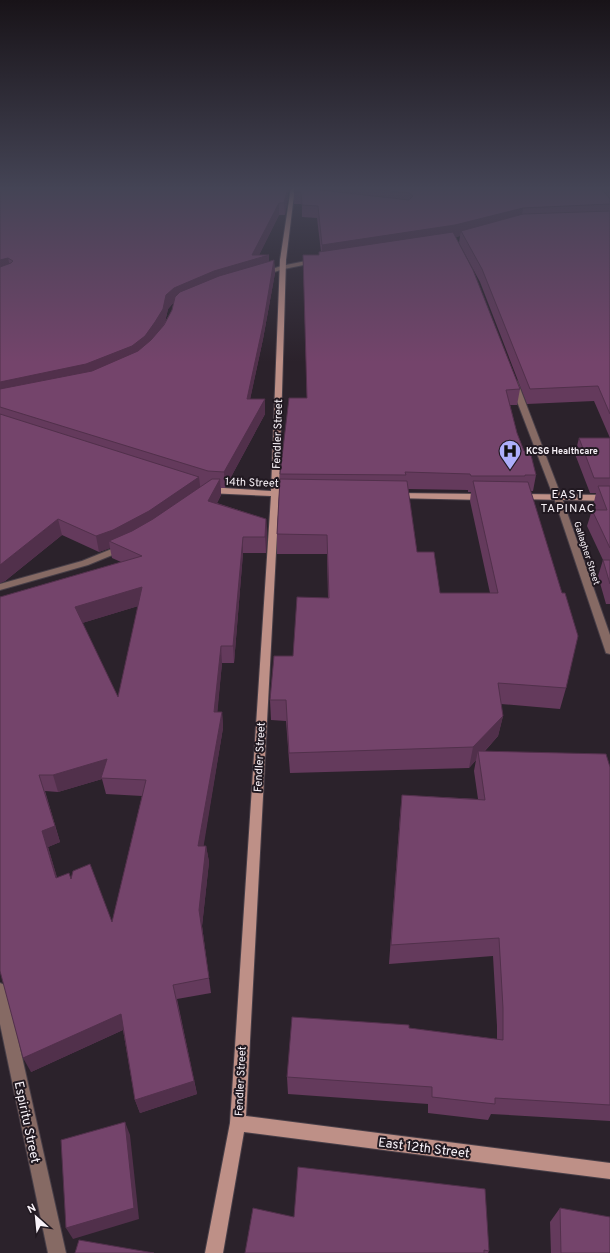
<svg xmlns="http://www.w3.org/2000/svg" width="610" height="1253" font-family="Overpass,sans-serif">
  <rect width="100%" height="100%" fill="#2b222b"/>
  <!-- pier -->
  <polygon fill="#2b222b" points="274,238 296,238 294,254 272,256"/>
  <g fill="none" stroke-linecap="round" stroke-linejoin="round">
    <!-- street casing -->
    <g stroke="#483f48" stroke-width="2">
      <g id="street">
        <polygon points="316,259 319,261 318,262 284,269 261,276 258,274 281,266"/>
        <polygon points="511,381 517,381 518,383 562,498 610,635 610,654 606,653 605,650 554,498 510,383"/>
        <polygon points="124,544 129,547 127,549 88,565 0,590 0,584 82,561"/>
        <polygon points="0,983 5,985 7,990 66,1253 48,1253 0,1024"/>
      </g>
    </g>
    <!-- secondary casing -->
    <g stroke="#483f48" stroke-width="2">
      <g id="secondary">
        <polygon points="291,187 295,187 286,260 279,491 284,494 279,496 246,1116 610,1163 610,1179 244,1132 223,1253 205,1253 230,1123 271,496 208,493 204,490 208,487 271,491 280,260"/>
        <polygon points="396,493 484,494 488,497 484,500 393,498 392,496"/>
        <polygon points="520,494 610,495 610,501 517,499 516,497 517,495"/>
      </g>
    </g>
    <!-- street -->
    <use href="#street" fill="#866a64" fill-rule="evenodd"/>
    <!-- secondary -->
    <use href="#secondary" fill="#be9087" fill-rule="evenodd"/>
  </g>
  <!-- wall -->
  <g fill="#643a5c" fill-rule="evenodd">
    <path d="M0 187H290L289 192H288V198L285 215H279L259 255 269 262 274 260 275 273 263 339 250 399 265 414 225 488H221V495L217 503 266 519 267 535 266 553H243L234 663H222L217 712H222L223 728 203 846H206L209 862 202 926 211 993 177 999 197 1094 140 1113 135 1100 123 1030 31 1072 0 597 121 562 112 558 110 548 99 552 62 535 5 581 0 583ZM174 302 172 310 162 327 165 322 168 309ZM138 606 118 697 82 623ZM102 779 106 794 142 796 112 922 71 879 57 878 48 847 60 842 45 791 58 792Z"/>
    <path d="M296 187H610V604H606L598 576 603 560 587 526 592 510H596L594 502 596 493H590L575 454 579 438H610L594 401 527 404 480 282 459 243 460 236 455 237 520 389 517 405H510L517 433 524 451 536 475 533 491H531L566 688 560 709 501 704 503 716 498 736 485 751 610 767V1121L491 1114 488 1120 428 1113V1104L288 1094 287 1077 409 1028 497 1039V1026L493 956 389 964 400 815 402 795 478 799 474 771 476 760 469 768 290 773 286 721 271 720 270 700 293 656 328 598 327 554H277V534L280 474 307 398 303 255H319L321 252 317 218 302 217V204H294V192ZM408 489 468 490V492H471L470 501 490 593H440L417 552Z"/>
    <polygon points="560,1208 610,1253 551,1253 550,1222"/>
    <polygon points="294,1217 489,1251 488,1253 245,1253"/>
  </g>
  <!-- shaded-wall -->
  <g fill="#51304b">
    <polygon points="288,187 288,198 285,215 284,203"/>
    <polygon points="279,203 279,215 257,259 269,255 269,268 175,301 168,309 165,322 157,336 134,361 0,398 0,382 166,295 174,288 252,255"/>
    <polygon points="523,208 521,220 461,231 460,236 454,238 322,258 322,245"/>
    <polygon points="8,258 11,271 0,273 0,260"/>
    <polygon points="274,260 275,273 263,339 247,414 247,399"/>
    <polygon points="265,399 265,414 225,488 224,472"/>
    <polygon points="199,477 201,493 151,527 109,541 110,548 99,552 96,536"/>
    <polygon points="220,479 221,495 210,517 208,501"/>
    <polygon points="58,519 62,535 5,581 0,583 0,565"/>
    <polygon points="266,519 267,535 266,553 265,537"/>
    <polygon points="243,537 243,553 234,663 233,646"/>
    <polygon points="142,587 145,604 79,624 75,607"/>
    <polygon points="221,646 222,663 216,728 214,712"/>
    <polygon points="222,712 223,728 201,862 198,846"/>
    <polygon points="503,716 498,736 479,757 478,751 476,760 469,768 473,747"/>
    <polygon points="107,759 102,779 58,792 53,775"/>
    <polygon points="39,775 60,842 48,847 62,894 56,878 42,831"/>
    <polygon points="206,846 209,862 202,926 211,993 199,910"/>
    <polygon points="121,1014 125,1029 31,1072 23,1058"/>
    <polygon points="194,1081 197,1094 140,1113 135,1100"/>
    <polygon points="125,1122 130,1135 139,1219 73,1239 66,1228"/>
  </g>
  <!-- building -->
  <g fill="#74446b" stroke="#51304b" fill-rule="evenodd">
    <polygon points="0,187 288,187 284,203 279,203 252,255 269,255 214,271 174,288 166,295 163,309 155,322 145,336 132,346 86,364 0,382 0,267 11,263 13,261 8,258 0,260"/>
    <polygon points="295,187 409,200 413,196 409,193 349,187 600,187 610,199 610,204 523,208 455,225 322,245 318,206 302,205 301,192 294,192"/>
    <polygon points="610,211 610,414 598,386 530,389 482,269 461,231 523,214"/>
    <polygon points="453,232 473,270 520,389 506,390 517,433 524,451 530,451 536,475 525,475 525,476 471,476 470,474 405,472 406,475 280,474 289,398 307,398 303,255 319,255 319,252"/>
    <polygon points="274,260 263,325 247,399 265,399 224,472 208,471 0,407 0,389 92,371 138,351 151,340 164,325 172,310 175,297 180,292 219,276"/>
    <polygon points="0,414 199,477 149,511 113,530 96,536 58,519 0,565"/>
    <polygon points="579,438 610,438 610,478 594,478"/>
    <path d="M212 479H220L208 501 266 519 265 537H243L233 646H221L214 712H222L198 846H206L199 910 209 978 173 985 194 1081 135 1100 121 1014 23 1058 0 971V597L142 556 109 541 132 531 153 519ZM142 587 118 697 75 607ZM107 759 101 778 146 780 112 922 90 864 73 871 71 879 69 873 56 878 42 831 55 826 39 775H53Z"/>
    <polygon points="280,479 407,481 417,552 434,552 440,593 498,593 473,481 528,482 562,593 565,593 578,636 566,688 498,683 503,716 473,747 289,753 286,700 270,700 274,656 293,656 297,597 329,598 327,535 277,534"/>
    <polygon points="598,486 610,486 610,548 592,510 607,510"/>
    <polygon points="603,560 610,560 610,584"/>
    <polygon points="478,751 606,754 610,767 610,1105 495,1098 495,1104 432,1097 432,1087 287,1077 292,1017 409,1025 409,1028 503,1040 503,1008 499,938 391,945 402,795 485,800"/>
    <polygon points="125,1122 134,1208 66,1228 61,1140"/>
    <polygon points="298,1167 485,1189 489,1251 484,1250 484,1253 245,1253 253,1208 294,1217"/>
    <polygon points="560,1208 610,1217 610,1253 561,1253"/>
    <polygon points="79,1240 154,1253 75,1253"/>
  </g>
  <!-- sky -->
  <linearGradient id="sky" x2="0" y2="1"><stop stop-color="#181318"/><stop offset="0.52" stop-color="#445"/><stop offset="1" stop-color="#445" stop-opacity="0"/></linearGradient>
  <rect width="610" height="362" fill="url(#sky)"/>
  <!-- icons -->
  <defs>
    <g id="hospital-pin" transform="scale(1.15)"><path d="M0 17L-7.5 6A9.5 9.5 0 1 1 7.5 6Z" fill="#adaffb" stroke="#211921"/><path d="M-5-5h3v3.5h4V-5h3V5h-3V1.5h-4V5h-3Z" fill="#111"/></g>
  </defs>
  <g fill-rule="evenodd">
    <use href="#hospital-pin" x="510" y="451"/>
  </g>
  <g text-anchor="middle" stroke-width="4" stroke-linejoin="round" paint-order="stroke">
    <!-- far-poi labels -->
    <g font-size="9" font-weight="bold" fill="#f9f3f9" stroke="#211921" text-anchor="start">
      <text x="526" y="454">KCSG Healthcare</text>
    </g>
    <!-- far-street labels -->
    <g font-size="9" fill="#f9f3f9" stroke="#211921">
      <text transform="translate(587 553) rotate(72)" y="3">Gallagher Street</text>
    </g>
    <!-- street labels -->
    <g font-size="11" fill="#f9f3f9" stroke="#211921">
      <text transform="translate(277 434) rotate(-88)" y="4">Fendler Street</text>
      <text transform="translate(252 482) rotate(2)" y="4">14th Street</text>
      <text transform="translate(259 757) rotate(-87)" y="4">Fendler Street</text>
      <text transform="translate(240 1081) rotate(-87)" y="4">Fendler Street</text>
    </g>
    <!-- neighbourhood labels -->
    <g font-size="12" letter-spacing="1" fill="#f9f3f9" stroke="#211921">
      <text x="568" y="498">EAST<tspan x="568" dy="14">TAPINAC</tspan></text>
    </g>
    <!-- near-street labels -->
    <g font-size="13" fill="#f9f3f9" stroke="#211921">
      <text transform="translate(28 1122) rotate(78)" y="5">Espiritu Street</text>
      <text transform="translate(424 1147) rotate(7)" y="5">East 12th Street</text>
    </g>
  </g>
  <!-- north arrow -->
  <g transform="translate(36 1217) rotate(333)" stroke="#211921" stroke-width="3" paint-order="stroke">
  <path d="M0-3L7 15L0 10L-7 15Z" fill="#f9f3f9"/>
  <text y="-6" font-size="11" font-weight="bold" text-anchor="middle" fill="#f9f3f9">N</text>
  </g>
</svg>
